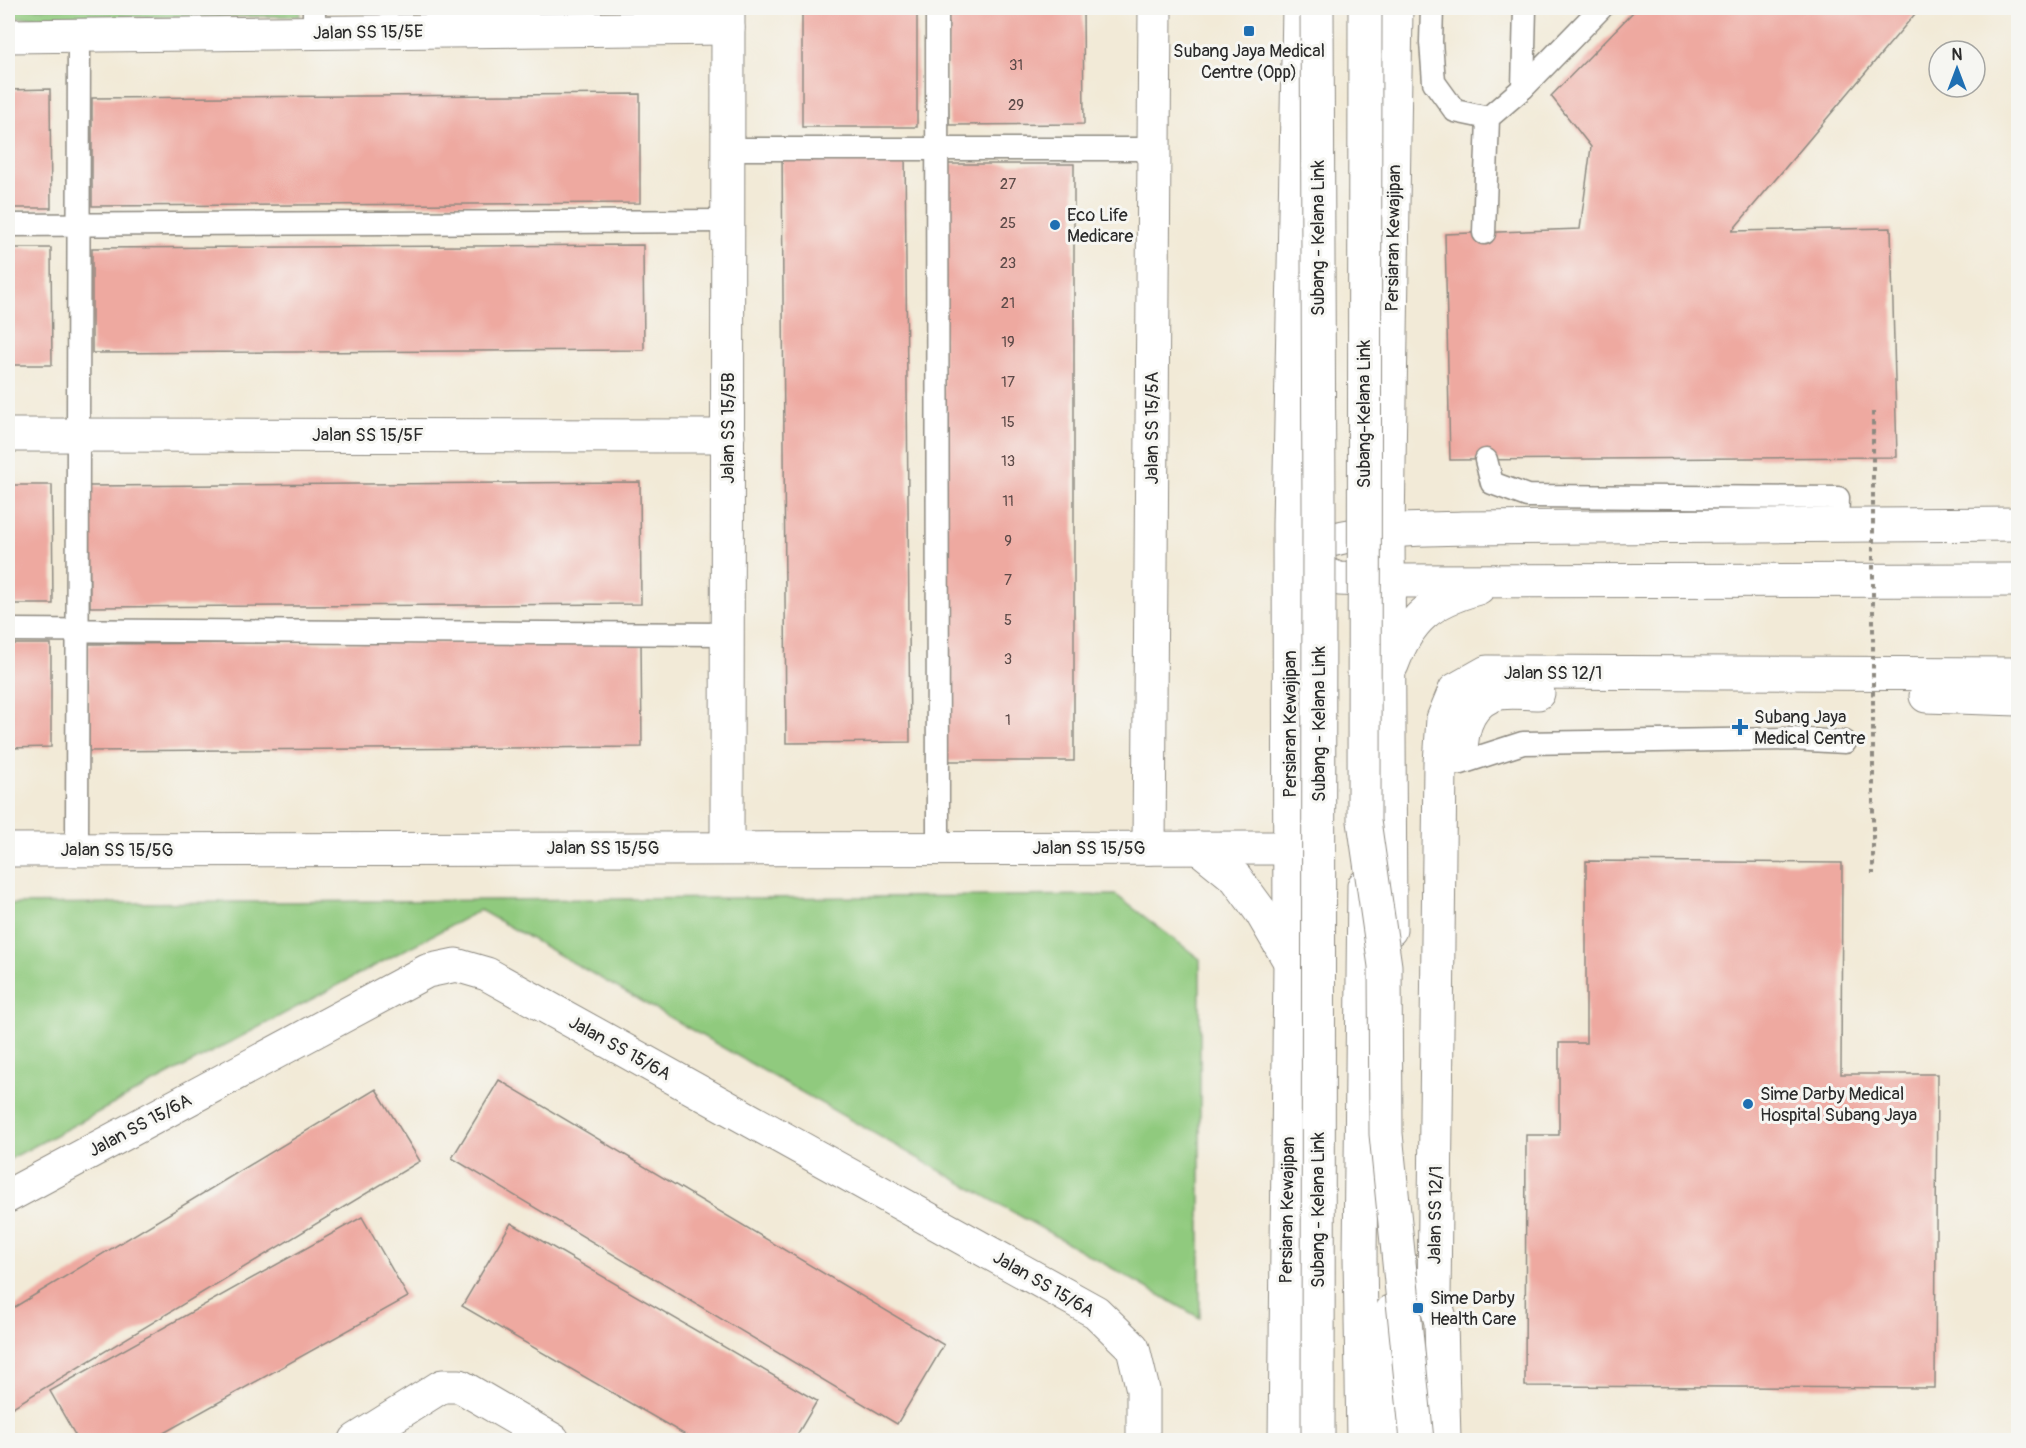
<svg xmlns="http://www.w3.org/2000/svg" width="2026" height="1448" font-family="Pangolin,sans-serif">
  <rect width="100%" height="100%" fill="#f6f6f2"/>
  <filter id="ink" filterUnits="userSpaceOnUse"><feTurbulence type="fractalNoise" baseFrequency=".0167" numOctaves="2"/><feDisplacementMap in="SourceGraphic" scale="12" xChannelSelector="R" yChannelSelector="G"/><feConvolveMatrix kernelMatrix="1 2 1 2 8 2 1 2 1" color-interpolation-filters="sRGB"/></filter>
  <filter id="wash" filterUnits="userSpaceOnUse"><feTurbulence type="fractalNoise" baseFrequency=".008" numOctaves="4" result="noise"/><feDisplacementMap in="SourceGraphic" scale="24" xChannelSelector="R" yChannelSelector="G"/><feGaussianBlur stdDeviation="1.35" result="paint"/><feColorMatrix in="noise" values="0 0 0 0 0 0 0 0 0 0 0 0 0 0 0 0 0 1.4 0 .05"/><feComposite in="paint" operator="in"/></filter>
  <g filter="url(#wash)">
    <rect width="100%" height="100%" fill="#f2ead7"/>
    <!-- green -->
    <g fill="#90ca7e" stroke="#5e7a54" stroke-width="1.5">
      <polygon points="8,8 300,8 300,16 8,18"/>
      <polygon points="1116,895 1200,959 1200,1318 480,910 8,1160 8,904"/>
    </g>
    <g id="blocks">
      <!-- building -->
      <g fill="#eea9a0">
        <rect x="802" y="8" width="115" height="119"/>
        <polygon points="947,8 1083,8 1084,124 949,125"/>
        <polygon points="1637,8 1920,8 1732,231 1891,228 1897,457 1450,460 1445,234 1580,229 1591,147 1551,96"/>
        <polygon points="50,89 51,208 8,208 8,90"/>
        <polygon points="640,94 640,203 92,206 92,98"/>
        <polygon points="905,146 910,742 786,743 782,147"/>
        <rect x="943" y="164" width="131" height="597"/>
        <polygon points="643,245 644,350 92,353 92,248"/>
        <polygon points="8,248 51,248 52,365 8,365"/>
        <polygon points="640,482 641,604 90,607 89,486"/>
        <polygon points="8,485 52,485 53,604 8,604"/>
        <polygon points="641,641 642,747 89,751 88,644"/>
        <polygon points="8,644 51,644 51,747 8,748"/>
        <polygon points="1586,861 1842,863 1841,1074 1937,1074 1935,1388 1525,1386 1526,1135 1559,1135 1559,1043 1586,1043"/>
        <polygon points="499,1080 944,1345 897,1424 452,1158"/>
        <polygon points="376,1089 420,1161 8,1410 8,1311"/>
        <polygon points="362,1217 408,1297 151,1440 78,1440 50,1391"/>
        <polygon points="511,1223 817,1401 794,1440 694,1440 462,1306"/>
      </g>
    </g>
  </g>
  <g filter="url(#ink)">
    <use href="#blocks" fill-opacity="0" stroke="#8e8a81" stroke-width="1.5"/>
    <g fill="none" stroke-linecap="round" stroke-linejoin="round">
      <!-- lane casing -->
      <g stroke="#8e8a81" stroke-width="25">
        <g id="lane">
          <polyline points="314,8 314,33"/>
          <polyline points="937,8 938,848"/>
          <polyline points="1432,8 1431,42 1434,82 1455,111 1488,118"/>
          <polyline points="1523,88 1525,8"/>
          <polyline points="728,149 1154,149"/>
          <polyline points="8,225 728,221"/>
          <polyline points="1484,233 1488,118 1523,88 1601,8"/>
          <polyline points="1486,460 1492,483 1527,496 1838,498 1837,525"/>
          <polyline points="8,630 728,634"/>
          <polyline points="1447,763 1461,763 1523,743 1791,739 1845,742"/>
          <polyline points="77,849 79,35"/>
        </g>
      </g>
      <!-- street casing -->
      <g stroke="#8e8a81" stroke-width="35">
        <g id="street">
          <polyline points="8,36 728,28"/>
          <polyline points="8,435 728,436"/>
          <polyline points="1926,696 2018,699"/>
          <path d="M1461 755C1461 728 1469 699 1500 693 1512 691 1526 693 1538 693"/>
          <polyline points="727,848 728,8"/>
          <polyline points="1149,848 1155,8"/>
          <polyline points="8,1196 427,971 456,965 487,974 1096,1312 1133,1348 1143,1390 1143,1440"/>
          <polyline points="356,1440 442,1386 460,1386 553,1440"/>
          <polyline points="1444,1440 1441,1322 1434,1297 1440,763 1443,719 1455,690 1487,672 2018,674"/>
        </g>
      </g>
      <!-- secondary casing -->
      <g stroke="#8e8a81" stroke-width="35">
        <g id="secondary">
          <polyline points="1301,550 1316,570 1339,579 1388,581 2018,580"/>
          <path d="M1309 565 1313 546C1360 528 1413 530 1463 528L2018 524"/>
          <path d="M1392 665C1409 618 1431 601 1478 588"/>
          <polyline points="1199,848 1236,878 1261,912 1289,960"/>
          <polyline points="8,850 1290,848"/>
          <polyline points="1390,930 1388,531 1396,8"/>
          <polyline points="1392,1311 1392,1440"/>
          <polyline points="1285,1440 1290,961 1289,525 1299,8"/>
        </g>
      </g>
      <!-- primary casing -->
      <g stroke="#8e8a81" stroke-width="35">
        <polyline id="primary" points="1363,1440 1360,1257 1364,886"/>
      </g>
      <!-- lane -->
      <use href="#lane" stroke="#fff" stroke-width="22"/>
      <!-- street -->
      <use href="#street" stroke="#fff" stroke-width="33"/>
      <!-- secondary -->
      <use href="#secondary" stroke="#fff" stroke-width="33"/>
      <!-- primary -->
      <use href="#primary" stroke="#fff" stroke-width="33"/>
      <!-- primary-bridge casing -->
      <g stroke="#8e8a81" stroke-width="35" stroke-linecap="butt">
        <g id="primary-bridge">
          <polyline points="1317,8 1319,509 1318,1440"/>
          <polyline points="1365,8 1364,821 1385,966 1386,1134 1417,1440"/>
        </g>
      </g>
      <!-- path-bridge -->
      <polyline stroke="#8e8a81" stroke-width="4" stroke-dasharray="4.5 4.5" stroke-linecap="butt" points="1873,412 1873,874"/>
      <!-- primary-bridge -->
      <use href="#primary-bridge" stroke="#fff" stroke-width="33"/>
    </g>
  </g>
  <!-- markers -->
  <g fill="#1f6fb2" stroke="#f6f6f2" stroke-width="2">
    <rect x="1243" y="25" width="12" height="12" rx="3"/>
    <circle cx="1055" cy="225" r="6"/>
    <path d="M1737 718h6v6h6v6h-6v6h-6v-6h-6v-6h6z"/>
    <circle cx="1748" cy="1104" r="6"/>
    <rect x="1412" y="1302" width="12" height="12" rx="3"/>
  </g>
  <g text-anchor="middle" stroke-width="6" stroke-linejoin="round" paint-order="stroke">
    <!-- number labels -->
    <g font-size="15" fill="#5c4a48">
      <text x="1016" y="70">31</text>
      <text x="1016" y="110">29</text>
      <text x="1008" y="189">27</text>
      <text x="1008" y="228">25</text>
      <text x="1008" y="268">23</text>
      <text x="1008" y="308">21</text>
      <text x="1008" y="347">19</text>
      <text x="1008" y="387">17</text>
      <text x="1008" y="427">15</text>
      <text x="1008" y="466">13</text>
      <text x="1008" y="506">11</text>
      <text x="1008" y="546">9</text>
      <text x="1008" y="585">7</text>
      <text x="1008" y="625">5</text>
      <text x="1008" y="664">3</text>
      <text x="1008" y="725">1</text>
    </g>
    <!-- street labels -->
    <g font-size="18" fill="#2b2b2b" stroke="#f6f6f2">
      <text transform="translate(368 32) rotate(-1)" y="6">Jalan SS 15/5E</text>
      <text transform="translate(1318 238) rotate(-90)" y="6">Subang - Kelana Link</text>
      <text transform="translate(1393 238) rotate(-89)" y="6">Persiaran Kewajipan</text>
      <text transform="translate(1364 414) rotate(-90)" y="6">Subang-Kelana Link</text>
      <text transform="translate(728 428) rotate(-90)" y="6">Jalan SS 15/5B</text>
      <text transform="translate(1152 428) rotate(-90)" y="6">Jalan SS 15/5A</text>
      <text x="368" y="441">Jalan SS 15/5F</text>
      <text x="1553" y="679">Jalan SS 12/1</text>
      <text transform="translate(1290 724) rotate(-90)" y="6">Persiaran Kewajipan</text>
      <text transform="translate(1319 724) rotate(-90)" y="6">Subang - Kelana Link</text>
      <text x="603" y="854">Jalan SS 15/5G</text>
      <text x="1089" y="854">Jalan SS 15/5G</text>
      <text x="117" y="856">Jalan SS 15/5G</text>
      <text transform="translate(620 1048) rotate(29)" y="6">Jalan SS 15/6A</text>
      <text transform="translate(140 1125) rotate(-28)" y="6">Jalan SS 15/6A</text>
      <text transform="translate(1287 1210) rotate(-89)" y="6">Persiaran Kewajipan</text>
      <text transform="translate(1318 1210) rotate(-90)" y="6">Subang - Kelana Link</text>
      <text transform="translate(1435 1215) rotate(-89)" y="6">Jalan SS 12/1</text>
      <text transform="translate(1044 1284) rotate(30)" y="6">Jalan SS 15/6A</text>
    </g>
    <!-- poi labels -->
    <g font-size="18" fill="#2b2b2b" stroke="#f6f6f2" text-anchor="start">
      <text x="1249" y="57" text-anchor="middle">Subang Jaya Medical<tspan x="1249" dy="21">Centre (Opp)</tspan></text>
      <text x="1067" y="221">Eco Life<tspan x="1067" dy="21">Medicare</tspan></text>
      <text x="1754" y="723">Subang Jaya<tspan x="1754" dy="21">Medical Centre</tspan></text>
      <text x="1760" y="1100">Sime Darby Medical<tspan x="1760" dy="21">Hospital Subang Jaya</tspan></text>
      <text x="1430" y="1304">Sime Darby<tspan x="1430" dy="21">Health Care</tspan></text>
    </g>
  </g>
  <!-- margin -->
  <rect width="2026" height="1448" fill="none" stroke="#f6f6f2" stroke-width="30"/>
  <!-- north arrow -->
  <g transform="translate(1957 69)"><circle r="28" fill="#f6f6f2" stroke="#a5a5a2" stroke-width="1.5"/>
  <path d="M0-4.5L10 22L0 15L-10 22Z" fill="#1f6fb2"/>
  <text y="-9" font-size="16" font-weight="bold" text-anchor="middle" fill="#2b2b2b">N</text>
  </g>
</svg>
